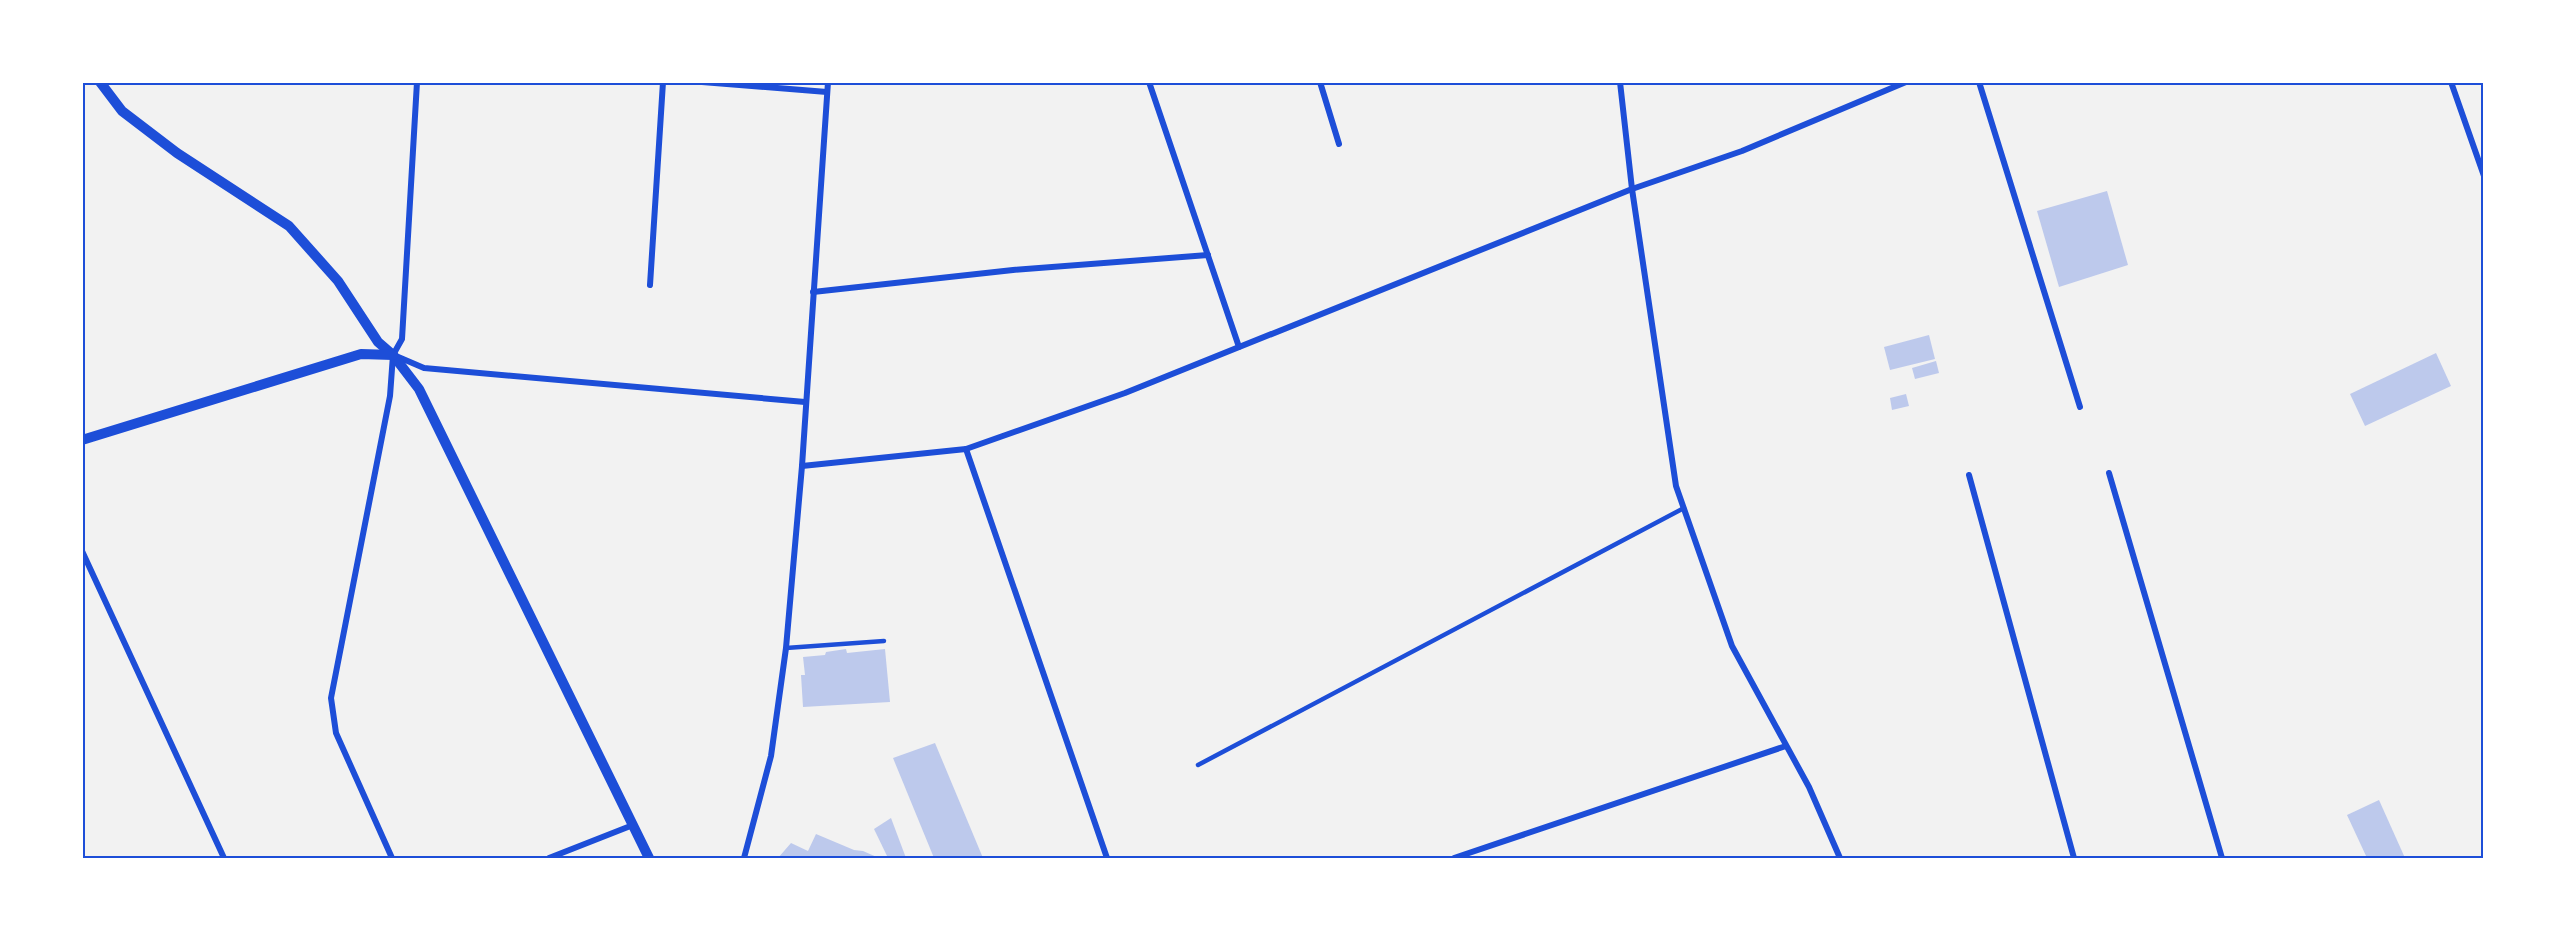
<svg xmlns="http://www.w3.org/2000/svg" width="2566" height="941" font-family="'Space Grotesk',sans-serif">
  <rect width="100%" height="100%" fill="#f2f2f2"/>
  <!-- building -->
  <g fill="#bdc9ec">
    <polygon points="2107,191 2128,265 2059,287 2037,211"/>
    <polygon points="1929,335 1935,359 1890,370 1884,347"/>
    <polygon points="2436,353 2451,386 2365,426 2350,394"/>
    <polygon points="1936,361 1939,373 1915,379 1912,368"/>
    <polygon points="1906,394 1909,406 1892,410 1890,398"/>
    <polygon points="846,649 847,653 885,649 890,702 803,707 801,675 805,675 803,657 825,655 826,652"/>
    <polygon points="935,743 983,858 934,858 893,758"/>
    <polygon points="2379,800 2405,858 2367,858 2347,815"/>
    <polygon points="891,818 906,858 888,858 874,829"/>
    <polygon points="816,834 854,850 863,851 879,858 778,858 791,843 808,851"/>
  </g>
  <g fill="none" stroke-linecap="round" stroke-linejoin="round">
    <!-- service -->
    <g stroke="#1d4ed8" stroke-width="4.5">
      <polyline points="786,648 884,641"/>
      <polyline points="1198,765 1684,508"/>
    </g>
    <!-- minor -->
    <g stroke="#1d4ed8" stroke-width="6">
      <polyline points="702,82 827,92"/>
      <polyline points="1149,82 1239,347"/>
      <polyline points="1320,82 1339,144"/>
      <polyline points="1620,82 1632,189 1676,486 1732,646 1809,787 1840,858"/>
      <polyline points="1979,82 2080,407"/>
      <polyline points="2451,82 2484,176"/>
      <polyline points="650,285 663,82"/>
      <polyline points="813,292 1013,270 1208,255"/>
      <polyline points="396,356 424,368 805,402"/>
      <polyline points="966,449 1107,858"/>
      <polyline points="802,466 966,449 1125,393 1632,189 1742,151 1906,82"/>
      <polyline points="2109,473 2222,858"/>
      <polyline points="1969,475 2074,858"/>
      <polyline points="82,551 224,858"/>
      <polyline points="392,858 336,733 331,698 390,396 393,355 402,339 417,82"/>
      <polyline points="549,858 633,825"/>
      <polyline points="744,858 771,756 786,648 802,466 828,82"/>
      <polyline points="1454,858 1786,746"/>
    </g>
    <!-- tertiary -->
    <g stroke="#1d4ed8" stroke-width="10">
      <polyline points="100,82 122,111 177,153 289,226 338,281 378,342 393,355 419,389 649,858"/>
      <polyline points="82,440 361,354 393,355"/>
    </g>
  </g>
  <!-- border -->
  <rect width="2566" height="941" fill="none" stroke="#ffffff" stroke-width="168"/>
  <rect x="84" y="84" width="2398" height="773" fill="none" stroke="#1d4ed8" stroke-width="2"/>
</svg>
